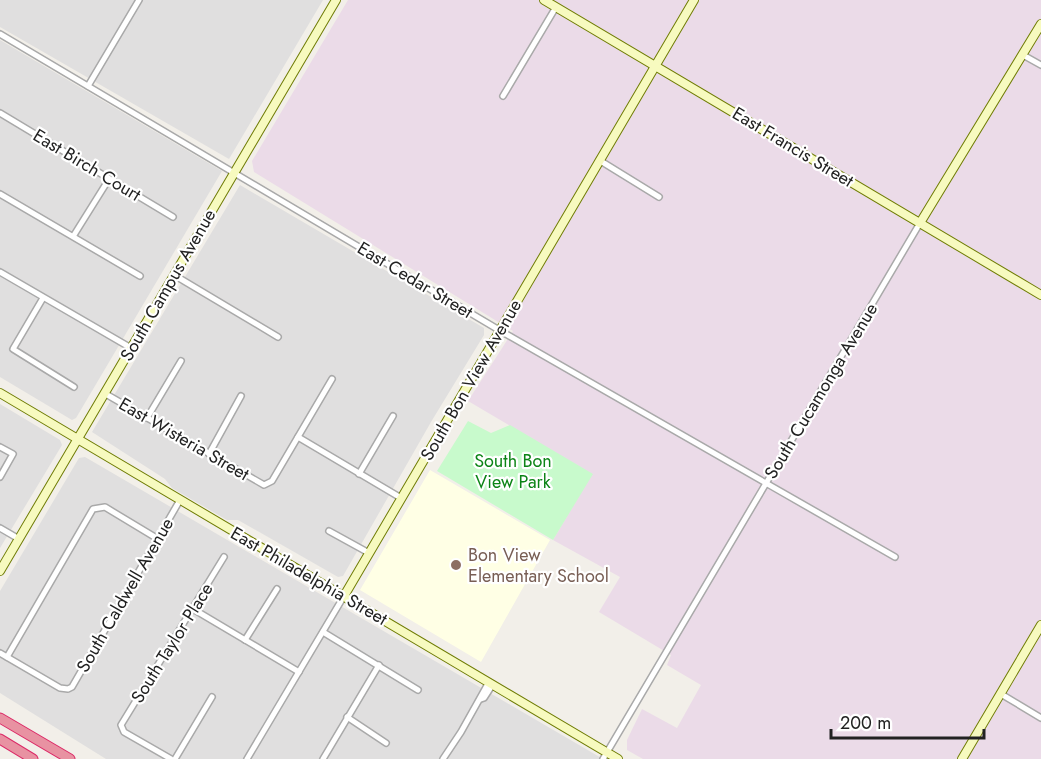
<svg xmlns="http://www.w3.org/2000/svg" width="1041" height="759" font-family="Jost,sans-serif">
  <rect width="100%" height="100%" fill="#f2efe9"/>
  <!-- residential -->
  <g fill="#e0dfdf">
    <polygon points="0,0 323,0 229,159 0,27"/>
    <polygon points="0,40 222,171 76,418 72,420 0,377"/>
    <polygon points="240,185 484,328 484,335 431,422 343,576 338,577 238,520 227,520 172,488 165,479 92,432"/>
    <polygon points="0,404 60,440 62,445 0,548"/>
    <polygon points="85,457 603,759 106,759 0,693 0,591 79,458"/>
  </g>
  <!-- industrial -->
  <polygon fill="#ebdbe8" points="348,0 1041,0 1041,759 643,759 627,750 627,740 642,709 677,728 701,685 667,665 671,655 599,612 620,577 553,540 592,474 468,401 513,331 254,172 252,161"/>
  <!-- education -->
  <polygon fill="#ffffe5" points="430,470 550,540 481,662 360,590"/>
  <!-- park -->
  <polygon fill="#c8facc" points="468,421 491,433 510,425 593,474 553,540 437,471"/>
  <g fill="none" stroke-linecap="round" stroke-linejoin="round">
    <!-- street casing -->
    <g stroke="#a9a9a9" stroke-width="8">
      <g id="street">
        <polyline points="0,34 499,330 895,557"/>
        <polyline points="1023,55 1041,65"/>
        <polyline points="88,86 139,0"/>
        <polyline points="503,96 556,7"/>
        <polyline points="0,113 173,217"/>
        <polyline points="599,160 659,197"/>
        <polyline points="0,194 140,276"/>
        <polyline points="74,235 109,179"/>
        <polyline points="0,272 131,348"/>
        <polyline points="174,275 278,337"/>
        <polyline points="43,298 13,349 74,387"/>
        <polyline points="104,393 264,485 272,481 332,379"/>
        <polyline points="147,418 181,361"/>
        <polyline points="298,437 401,498"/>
        <polyline points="0,447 13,454 0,477"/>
        <polyline points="209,454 241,396"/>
        <polyline points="359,474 393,416"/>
        <polyline points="0,528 19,539"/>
        <polyline points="329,531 369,553"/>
        <polyline points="193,609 299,672"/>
        <polyline points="323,632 418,690"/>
        <polyline points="245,640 277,589"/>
        <polyline points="0,653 60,688 68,689 72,687 180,500"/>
        <polyline points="7,657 93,509 105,507 158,539"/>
        <polyline points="1001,694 1041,718"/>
        <polyline points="481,699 484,698 493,684"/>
        <polyline points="347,717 386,743"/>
        <polyline points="171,759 124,732 121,725 224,557"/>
        <polyline points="175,759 212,697"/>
        <polyline points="247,759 344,596"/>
        <polyline points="323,759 379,665"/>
        <polyline points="443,759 461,732 489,682"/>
        <polyline points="603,759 920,223"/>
      </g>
    </g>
    <!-- secondary casing -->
    <g stroke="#707d05" stroke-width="10">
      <g id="secondary">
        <polyline points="544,0 1041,295"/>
        <polyline points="920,223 1041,24"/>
        <polyline points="0,393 618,759"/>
        <polyline points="0,571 336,0"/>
        <polyline points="344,596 694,0"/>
        <polyline points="962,759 1041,625"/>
      </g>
    </g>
    <!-- highway casing -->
    <g stroke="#dc2a67" stroke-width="11">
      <g id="highway">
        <polyline points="0,718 70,759"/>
        <polyline points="0,739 33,759"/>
      </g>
    </g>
    <!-- street -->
    <use href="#street" stroke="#fff" stroke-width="5"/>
    <!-- secondary -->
    <use href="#secondary" stroke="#f7fabf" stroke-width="8"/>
    <!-- highway -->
    <use href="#highway" stroke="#e892a2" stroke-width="9"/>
  </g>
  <!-- markers -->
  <circle fill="#8d6e63" stroke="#fff" stroke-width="2" cx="456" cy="565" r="6"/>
  <g text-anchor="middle" stroke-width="4.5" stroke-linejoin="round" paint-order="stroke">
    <!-- street labels -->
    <g font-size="18" fill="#222" stroke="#fff">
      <text transform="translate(793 147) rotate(31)" y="6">East Francis Street</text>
      <text transform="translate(87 165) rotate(31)" y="6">East Birch Court</text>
      <text transform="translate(415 280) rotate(31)" y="6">East Cedar Street</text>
      <text transform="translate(168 285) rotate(-60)" y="6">South Campus Avenue</text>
      <text transform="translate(471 380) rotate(-60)" y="6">South Bon View Avenue</text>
      <text transform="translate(821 391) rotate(-59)" y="6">South Cucamonga Avenue</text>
      <text transform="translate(184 439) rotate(30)" y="6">East Wisteria Street</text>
      <text transform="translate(309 576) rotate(30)" y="6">East Philadelphia Street</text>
      <text transform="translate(125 595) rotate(-60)" y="6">South Caldwell Avenue</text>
      <text transform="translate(172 643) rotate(-58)" y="6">South Taylor Place</text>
    </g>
    <!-- park labels -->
    <g font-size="18" fill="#0c8416" stroke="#fff">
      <text x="513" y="467">South Bon<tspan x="513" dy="21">View Park</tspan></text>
    </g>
    <!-- education labels -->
    <g font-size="18" fill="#785e54" stroke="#fff" text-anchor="start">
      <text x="468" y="561">Bon View<tspan x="468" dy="21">Elementary School</tspan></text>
    </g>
  </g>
  <!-- scale -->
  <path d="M831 729v9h153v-9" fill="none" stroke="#222222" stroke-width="3"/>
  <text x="840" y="729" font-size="18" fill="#222222" stroke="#ffffff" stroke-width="4.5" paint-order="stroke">200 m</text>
</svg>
